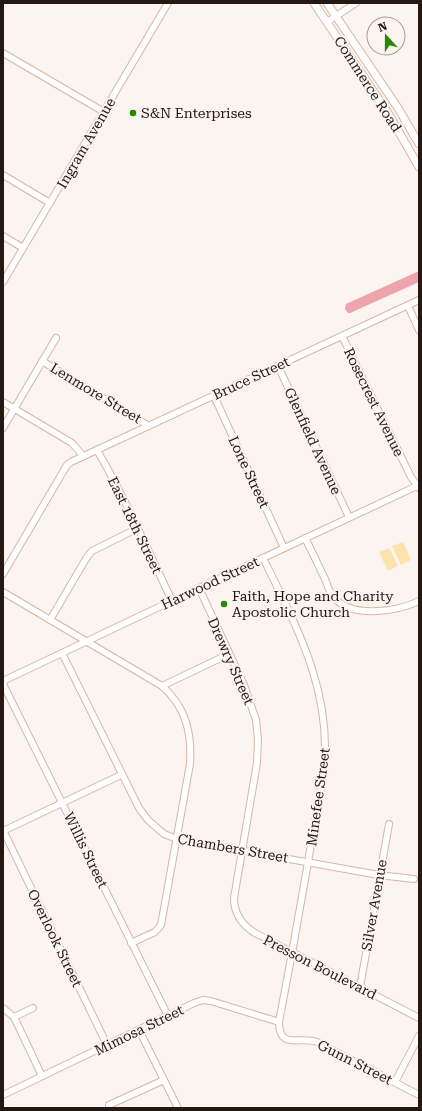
<svg xmlns="http://www.w3.org/2000/svg" width="422" height="1111" font-family="'Roboto Serif',serif">
  <rect width="100%" height="100%" fill="#fbf4f1"/>
  <!-- green -->
  <g fill="#fde2aa">
    <polygon points="403,542 411,560 401,565 392,546"/>
    <polygon points="389,548 398,566 388,571 379,552"/>
  </g>
  <!-- water -->
  <polygon fill="#eea4ad" points="419,271 419,282 350,313 348,313 345,309 346,304"/>
  <g fill="none" stroke-linecap="round" stroke-linejoin="round">
    <!-- minor casing -->
    <g stroke="#d6b6a5" stroke-width="8">
      <g id="minor">
        <polyline points="327,22 356,3"/>
        <polyline points="3,53 104,112"/>
        <polyline points="3,175 50,203"/>
        <polyline points="3,236 23,248"/>
        <polyline points="3,282 168,3"/>
        <polyline points="408,306 419,330"/>
        <polyline points="342,336 411,477 419,488"/>
        <polyline points="42,361 149,426"/>
        <polyline points="278,366 349,517"/>
        <polyline points="214,396 284,548"/>
        <polyline points="3,402 72,443 83,456"/>
        <polyline points="3,428 56,338"/>
        <path d="M97 450C125 498 148 550 172 601"/>
        <path d="M305 538C312 551 318 565 325 579 327 584 329 591 333 596 350 619 396 612 419 601"/>
        <path d="M263 558C297 627 332 691 324 771L292 953 279 1022C279 1050 299 1036 317 1042L419 1095"/>
        <polyline points="3,574 67,465 71,462 419,300"/>
        <path d="M199 588 244 685 256 720 258 740 257 763 234 898C234 913 242 925 255 933L419 1018"/>
        <path d="M3 592 162 686C186 707 192 733 190 764L161 925 155 932 131 943"/>
        <polyline points="50,620 87,557 92,551 138,528"/>
        <polyline points="62,653 139,808 148,820 164,834 177,839 379,875 414,879"/>
        <polyline points="3,681 199,588 417,486"/>
        <polyline points="3,684 168,1016"/>
        <polyline points="162,686 229,654"/>
        <polyline points="3,830 107,1045"/>
        <polyline points="3,831 121,775"/>
        <polyline points="360,987 389,824"/>
        <polyline points="3,1008 14,1017 42,1076"/>
        <polyline points="14,1017 33,1008"/>
        <polyline points="139,1030 178,1108"/>
        <polyline points="395,1082 419,1036"/>
        <polyline points="3,1095 194,1003 203,1000 211,1001 279,1022"/>
        <polyline points="109,1105 164,1080"/>
      </g>
    </g>
    <!-- major casing -->
    <g stroke="#d6b6a5" stroke-width="9">
      <g id="major">
        <polyline points="314,3 388,113 419,167"/>
        <polyline points="327,3 398,108 419,144"/>
      </g>
    </g>
    <!-- minor -->
    <use href="#minor" stroke="#fff" stroke-width="6"/>
    <!-- major -->
    <use href="#major" stroke="#fff" stroke-width="7"/>
  </g>
  <!-- markers -->
  <g fill="#248a00" stroke="#fbf4f1" stroke-width="1.5">
    <circle cx="133" cy="113" r="4"/>
    <circle cx="224" cy="604" r="4"/>
  </g>
  <g text-anchor="middle" stroke-width="4" stroke-linejoin="round" paint-order="stroke">
    <!-- street labels -->
    <g font-size="14" fill="#241812" stroke="#fbf4f1">
      <text transform="translate(368 84) rotate(57)" y="5">Commerce Road</text>
      <text transform="translate(86 143) rotate(-60)" y="5">Ingram Avenue</text>
      <text transform="translate(251 378) rotate(-25)" y="5">Bruce Street</text>
      <text transform="translate(96 393) rotate(31)" y="5">Lenmore Street</text>
      <text transform="translate(374 402) rotate(64)" y="5">Rosecrest Avenue</text>
      <text transform="translate(313 441) rotate(65)" y="5">Glenfield Avenue</text>
      <text transform="translate(249 472) rotate(65)" y="5">Lone Street</text>
      <text transform="translate(135 525) rotate(64)" y="5">East 18th Street</text>
      <text transform="translate(210 583) rotate(-25)" y="5">Harwood Street</text>
      <text transform="translate(231 661) rotate(66)" y="5">Drewry Street</text>
      <text transform="translate(318 797) rotate(-82)" y="5">Minefee Street</text>
      <text transform="translate(233 848) rotate(10)" y="5">Chambers Street</text>
      <text transform="translate(86 850) rotate(64)" y="5">Willis Street</text>
      <text transform="translate(374 905) rotate(-80)" y="5">Silver Avenue</text>
      <text transform="translate(55 938) rotate(64)" y="5">Overlook Street</text>
      <text transform="translate(320 967) rotate(27)" y="5">Presson Boulevard</text>
      <text transform="translate(139 1030) rotate(-26)" y="5">Mimosa Street</text>
      <text transform="translate(355 1062) rotate(27)" y="5">Gunn Street</text>
    </g>
    <!-- poi labels -->
    <g font-size="14" fill="#241812" stroke="#fbf4f1" text-anchor="start">
      <text x="141" y="118">S&amp;N Enterprises</text>
      <text x="232" y="601">Faith, Hope and Charity<tspan x="232" dy="16">Apostolic Church</tspan></text>
    </g>
  </g>
  <!-- border -->
  <rect width="422" height="1111" fill="none" stroke="#241812" stroke-width="8"/>
  <!-- north arrow -->
  <g transform="translate(386 36) rotate(339)"><circle r="19" fill="#fbf4f1" stroke="#a59c98"/>
  <path d="M0-3L7 15L0 10L-7 15Z" fill="#248a00"/>
  <text y="-6" font-size="11" font-weight="bold" text-anchor="middle" fill="#241812">N</text>
  </g>
</svg>
